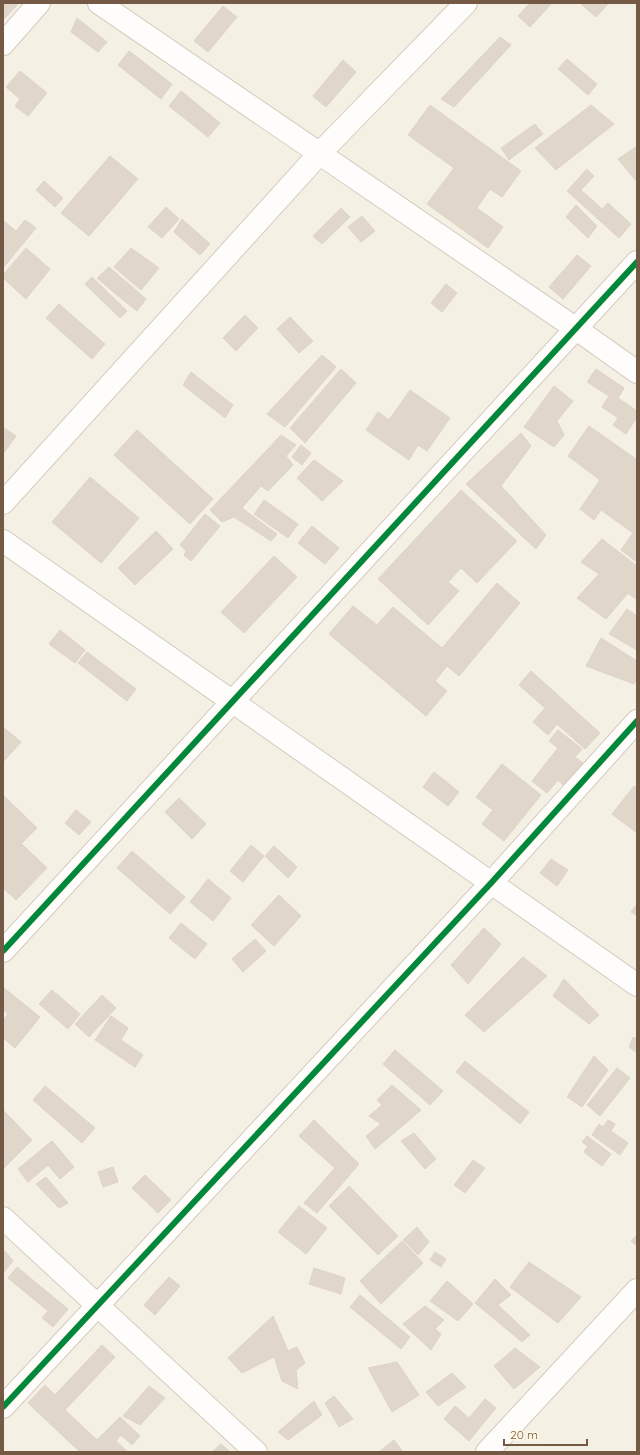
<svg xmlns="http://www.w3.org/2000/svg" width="640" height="1455" font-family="Quicksand,sans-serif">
  <rect width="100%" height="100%" fill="#f5f0e4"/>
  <!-- building -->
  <g fill="#e0d6c9" stroke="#ded4c6">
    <polygon points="3,3 19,3 3,20"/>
    <polygon points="530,3 552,3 530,27 518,16"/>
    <polygon points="580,3 609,3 596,17"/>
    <polygon points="223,6 237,17 208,52 194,41"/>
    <polygon points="77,18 107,42 98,52 71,32"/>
    <polygon points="500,37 511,45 454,107 441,99"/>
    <polygon points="129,51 172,84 161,99 118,65"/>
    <polygon points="567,59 597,84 588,95 558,69"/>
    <polygon points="343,60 356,72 326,107 313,96"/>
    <polygon points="20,71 47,93 28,116 15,106 20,99 6,87"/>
    <polygon points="181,91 220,123 208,137 169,106"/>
    <polygon points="430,105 521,171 502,197 490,189 477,208 503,227 488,248 427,204 454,168 408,135"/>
    <polygon points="591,105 614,124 556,170 535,148"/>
    <polygon points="535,124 543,134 509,160 501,148"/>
    <polygon points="637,146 637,182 618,159"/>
    <polygon points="110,156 138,179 89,236 61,213"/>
    <polygon points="587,169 594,176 581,190 602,209 608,203 631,224 619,238 567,191"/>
    <polygon points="44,181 63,198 55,207 36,190"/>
    <polygon points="576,205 597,226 588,238 566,217"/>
    <polygon points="166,207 179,219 162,238 148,227"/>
    <polygon points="341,208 350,217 322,244 313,236"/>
    <polygon points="362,216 375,231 361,242 348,227"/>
    <polygon points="182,219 210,244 200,255 174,232"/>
    <polygon points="25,220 36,228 3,268 3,223 4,221 16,231"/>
    <polygon points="26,248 50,269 26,299 3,278 3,275"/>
    <polygon points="131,248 159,268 141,290 114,267"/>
    <polygon points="577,255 591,266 563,299 549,287"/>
    <polygon points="109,267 130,285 118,296 97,278"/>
    <polygon points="92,277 127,311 120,318 85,284"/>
    <polygon points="446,284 457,293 442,312 431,303"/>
    <polygon points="130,285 146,299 137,311 117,295"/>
    <polygon points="59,304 105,344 92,359 46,318"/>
    <polygon points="245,315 258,328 236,351 223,338"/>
    <polygon points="290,317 313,341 299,353 277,329"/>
    <polygon points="322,355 336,367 285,427 267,414"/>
    <polygon points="341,369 356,383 305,443 290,428"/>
    <polygon points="596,369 624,388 618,398 637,411 637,417 626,434 613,425 618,418 602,407 609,396 587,382"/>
    <polygon points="191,372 233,405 225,418 183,385"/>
    <polygon points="554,386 573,401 557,421 564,435 554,447 524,427"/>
    <polygon points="410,390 450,418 427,451 418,445 409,460 366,430 378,412 389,420"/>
    <polygon points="589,426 636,459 637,458 637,562 621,550 633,533 601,510 594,520 580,509 600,480 568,456"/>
    <polygon points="4,428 16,436 3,454 3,429"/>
    <polygon points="137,430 213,499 190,524 114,455"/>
    <polygon points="521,433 531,446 501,486 546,535 536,549 466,484"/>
    <polygon points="281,435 296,445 286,456 293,465 268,491 261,486 242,508 277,534 271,541 234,517 222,522 210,510"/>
    <polygon points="301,445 311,453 302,465 292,457"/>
    <polygon points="314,460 343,481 322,501 297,478"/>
    <polygon points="90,477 139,518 101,563 52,522"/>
    <polygon points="461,490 517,541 477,583 461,568 448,582 459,591 428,625 378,579"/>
    <polygon points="264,500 298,524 288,538 254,514"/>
    <polygon points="205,514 220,526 191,561 184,555 186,551 180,545"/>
    <polygon points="312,526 339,548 325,564 298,543"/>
    <polygon points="156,531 173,549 135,585 118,568"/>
    <polygon points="602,539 637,566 637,600 628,593 606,619 577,598 599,574 581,562"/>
    <polygon points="274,556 297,577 244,633 221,612"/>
    <polygon points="497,583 520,603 459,676 447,666 435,681 447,691 426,716 329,634 353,606 377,625 393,607 442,648"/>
    <polygon points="627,609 637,616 637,650 609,634"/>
    <polygon points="60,630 85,650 75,663 49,644"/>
    <polygon points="601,638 637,661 637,677 634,684 586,666"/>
    <polygon points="87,652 136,689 127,701 78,663"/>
    <polygon points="531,671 600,733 585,749 557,724 548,735 533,722 545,708 519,685"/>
    <polygon points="3,727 21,742 3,762"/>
    <polygon points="558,730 582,749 575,757 583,763 564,786 558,780 547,793 532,781 558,748 549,741"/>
    <polygon points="502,764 541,795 504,841 482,824 493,810 476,797"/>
    <polygon points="434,772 459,792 448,806 423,787"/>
    <polygon points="634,786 637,788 637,833 612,814"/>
    <polygon points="3,795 37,828 22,843 3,825"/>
    <polygon points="179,798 206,824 192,839 165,812"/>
    <polygon points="76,810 91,822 79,835 65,823"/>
    <polygon points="3,826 47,868 16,900 3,888"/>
    <polygon points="251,845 264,856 243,882 230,871"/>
    <polygon points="274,846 297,867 288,878 265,856"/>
    <polygon points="132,851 185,897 170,914 117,868"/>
    <polygon points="551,859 568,870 557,886 540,873"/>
    <polygon points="208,879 231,898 213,921 190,902"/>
    <polygon points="279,895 301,916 274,946 251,925"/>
    <polygon points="637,904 637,916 631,912"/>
    <polygon points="181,923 207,944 195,959 169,938"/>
    <polygon points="484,928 501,944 468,984 451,965"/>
    <polygon points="255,939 266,951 243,972 232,959"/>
    <polygon points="523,957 547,976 484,1032 465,1015"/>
    <polygon points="564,979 599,1015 589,1024 553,996"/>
    <polygon points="4,988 40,1017 15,1048 3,1038 3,1021 8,1014 3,1010"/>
    <polygon points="52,990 80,1014 68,1029 39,1004"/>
    <polygon points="102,995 116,1008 89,1037 75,1024"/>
    <polygon points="111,1016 128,1028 121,1040 143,1055 135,1067 95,1040"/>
    <polygon points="633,1037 637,1039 637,1053 629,1047"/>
    <polygon points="395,1050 443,1091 430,1105 383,1064"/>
    <polygon points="594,1056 608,1070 582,1107 567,1097"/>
    <polygon points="465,1061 529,1112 520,1124 456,1072"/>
    <polygon points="617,1068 630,1078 600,1116 587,1105"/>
    <polygon points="392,1085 421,1110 375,1149 366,1136 381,1124 369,1116 382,1105 377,1100"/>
    <polygon points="45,1086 95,1128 82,1143 33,1100"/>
    <polygon points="3,1110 32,1140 3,1169"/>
    <polygon points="314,1120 359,1164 317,1213 304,1203 335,1168 299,1136"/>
    <polygon points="608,1120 615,1124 611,1131 628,1143 620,1155 592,1135 599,1124 603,1127"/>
    <polygon points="414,1133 436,1159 425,1169 401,1141"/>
    <polygon points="587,1136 611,1154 602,1166 584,1152 588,1146 582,1142"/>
    <polygon points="52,1141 74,1167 60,1179 48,1165 28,1182 18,1169"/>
    <polygon points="473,1160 485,1168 465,1193 454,1185"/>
    <polygon points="113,1167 118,1182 103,1187 98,1172"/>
    <polygon points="145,1175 171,1200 158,1213 132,1188"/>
    <polygon points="46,1177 68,1203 59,1208 36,1184"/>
    <polygon points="349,1186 398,1236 378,1255 329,1206"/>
    <polygon points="299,1206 327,1228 306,1254 278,1232"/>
    <polygon points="417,1227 429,1242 418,1255 403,1240"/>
    <polygon points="637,1235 637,1246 631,1241"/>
    <polygon points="402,1241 423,1263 381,1304 360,1281"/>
    <polygon points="5,1251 13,1261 3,1273 3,1253"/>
    <polygon points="435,1252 446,1259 441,1267 430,1260"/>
    <polygon points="529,1262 581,1297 558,1323 510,1287"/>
    <polygon points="17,1267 68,1309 53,1327 42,1318 48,1311 8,1278"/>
    <polygon points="314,1268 345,1278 341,1294 309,1284"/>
    <polygon points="169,1277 180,1286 155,1315 144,1305"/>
    <polygon points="495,1279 511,1295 498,1305 530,1335 522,1342 475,1303"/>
    <polygon points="447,1281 473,1304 458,1321 430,1301"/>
    <polygon points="360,1295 410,1337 401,1349 350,1307"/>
    <polygon points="425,1306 444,1320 435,1329 441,1334 431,1350 403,1324"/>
    <polygon points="273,1316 288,1351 297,1347 305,1363 296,1370 298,1389 282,1381 274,1357 242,1373 228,1358"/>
    <polygon points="102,1345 115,1357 65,1410 97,1440 120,1417 140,1436 132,1445 121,1435 116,1441 128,1452 80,1452 28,1403 45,1385 55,1395"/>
    <polygon points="515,1348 540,1367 514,1389 494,1366"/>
    <polygon points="397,1362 419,1395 392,1412 368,1368"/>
    <polygon points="452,1373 466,1387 438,1406 426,1392"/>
    <polygon points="149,1386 165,1398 140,1425 123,1416"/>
    <polygon points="334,1396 353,1419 339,1427 325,1403"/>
    <polygon points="485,1399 496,1408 469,1441 444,1419 455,1406 469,1418"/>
    <polygon points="314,1401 322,1415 288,1440 278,1432"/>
    <polygon points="394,1440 403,1452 379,1452"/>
    <polygon points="221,1444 230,1452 212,1452"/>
  </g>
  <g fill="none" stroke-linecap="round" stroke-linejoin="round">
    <!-- street casing -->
    <g stroke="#d4cbc0" stroke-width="24">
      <g id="street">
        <polyline points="99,3 575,328 637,372"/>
        <polyline points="3,44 39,3"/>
        <polyline points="3,503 320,153 466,3"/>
        <polyline points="3,541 637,985"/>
        <polyline points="3,951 637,262"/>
        <polyline points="3,1218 256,1452"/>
        <polyline points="3,1407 492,882 637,721"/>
        <polyline points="487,1452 637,1290"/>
      </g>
    </g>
    <!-- street -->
    <use href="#street" stroke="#fefdfb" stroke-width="22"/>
    <!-- cycleway casing -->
    <g stroke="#fff7e4" stroke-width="8">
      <g id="cycleway">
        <polyline points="3,951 637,262"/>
        <polyline points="3,1407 492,882 637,721"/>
      </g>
    </g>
    <!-- cycleway -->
    <use href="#cycleway" stroke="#00873e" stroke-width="6"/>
  </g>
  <!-- border -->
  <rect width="640" height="1455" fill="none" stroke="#745a44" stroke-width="8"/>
  <!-- scale -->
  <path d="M504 1439v6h83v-6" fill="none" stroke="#745a44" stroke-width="2"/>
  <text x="510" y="1439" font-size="12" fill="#745a44" stroke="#fff7e4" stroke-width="3" paint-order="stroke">20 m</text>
</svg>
